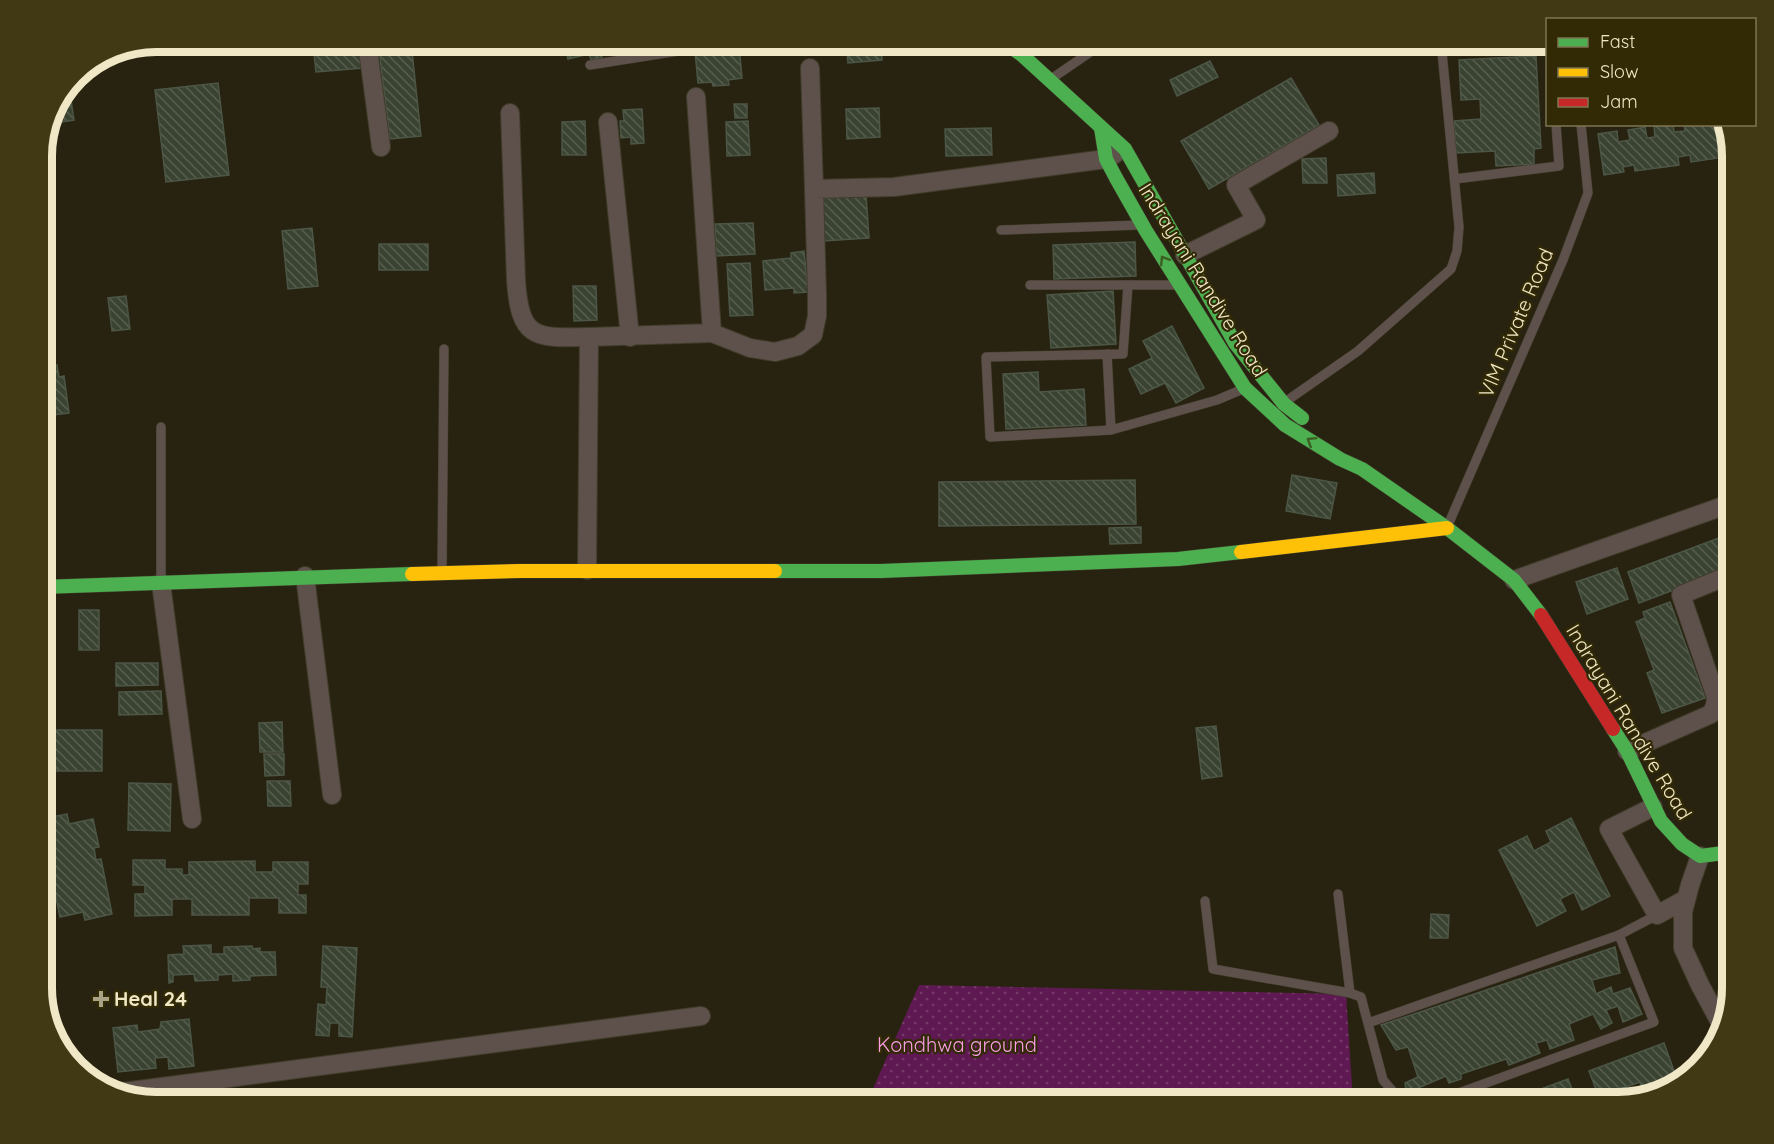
<svg xmlns="http://www.w3.org/2000/svg" width="1774" height="1144" font-family="Quicksand,sans-serif">
  <defs>
    <pattern id="green-dots" width="8" height="8" patternUnits="userSpaceOnUse" patternTransform="scale(1.5)"><rect width="8" height="8" fill="#5f1952"/><path d="M2 2h.1M6 6h.1" fill="none" stroke="#763a69" stroke-width="1.8" stroke-linecap="round"/></pattern>
    <pattern id="building-back-hatch" width="6" height="6" patternUnits="userSpaceOnUse" patternTransform="scale(1.5)"><rect width="6" height="6" fill="#3a4332"/><path d="M-1 5l2 2M0 0l6 6M5-1l2 2" fill="none" stroke="#575e4e"/></pattern>
  </defs>
  <rect width="100%" height="100%" fill="#282310"/>
  <!-- green -->
  <polygon fill="url(#green-dots)" points="919,985 1346,994 1353,1102 867,1102"/>
  <!-- building -->
  <g fill="url(#building-back-hatch)" stroke="#4c5646" stroke-width="1.5">
    <polygon points="344,42 360,42 363,68 316,72 313,45"/>
    <polygon points="378,42 411,42 421,136 390,139"/>
    <polygon points="564,42 599,42 602,57 591,60 589,54 568,59"/>
    <polygon points="628,42 643,42 644,47 629,49"/>
    <polygon points="850,42 881,42 882,60 848,63 847,52 850,51"/>
    <polygon points="1450,42 1531,42 1531,50 1493,52 1492,48 1451,51"/>
    <polygon points="739,45 742,78 728,80 729,85 713,86 712,82 698,83 695,51"/>
    <polygon points="1536,56 1541,148 1534,149 1534,164 1496,166 1495,151 1456,153 1454,121 1481,119 1480,99 1461,100 1459,60"/>
    <polygon points="1210,61 1218,77 1177,96 1170,80"/>
    <polygon points="1291,78 1319,125 1209,189 1181,141"/>
    <polygon points="218,83 229,175 166,182 155,90"/>
    <polygon points="68,93 70,93 74,120 54,123"/>
    <polygon points="734,104 747,104 747,118 735,118"/>
    <polygon points="879,108 880,137 847,139 846,109"/>
    <polygon points="642,109 644,143 631,144 631,137 621,138 620,121 624,121 623,110"/>
    <polygon points="585,121 586,155 562,155 562,122"/>
    <polygon points="748,121 750,155 727,156 726,122"/>
    <polygon points="1673,124 1674,132 1685,131 1684,124 1724,124 1732,156 1691,162 1690,155 1678,157 1679,165 1635,171 1634,165 1623,167 1624,172 1604,175 1598,134 1617,131 1618,142 1630,140 1628,130 1645,127 1647,138 1655,137 1654,126"/>
    <polygon points="991,128 992,155 946,156 945,129"/>
    <polygon points="1326,158 1327,183 1303,183 1302,159"/>
    <polygon points="1374,173 1375,193 1338,196 1337,175"/>
    <polygon points="866,195 869,238 823,241 819,199"/>
    <polygon points="753,223 755,254 716,256 715,224"/>
    <polygon points="312,228 318,286 288,289 282,231"/>
    <polygon points="1135,242 1136,276 1054,279 1053,245"/>
    <rect x="379" y="244" width="49" height="26"/>
    <polygon points="804,251 808,292 794,293 794,288 765,290 763,261 791,258 791,253"/>
    <polygon points="750,263 753,315 730,316 727,264"/>
    <polygon points="573,286 596,286 597,320 574,321"/>
    <polygon points="1113,291 1116,344 1051,348 1047,295"/>
    <polygon points="126,296 130,329 112,331 108,298"/>
    <polygon points="1172,326 1204,388 1176,403 1165,383 1141,394 1129,369 1152,358 1143,341"/>
    <polygon points="57,365 59,377 64,376 69,413 52,415 54,425 42,426 42,369"/>
    <polygon points="1038,372 1039,392 1084,389 1086,425 1006,429 1003,374"/>
    <polygon points="1292,475 1337,483 1330,519 1286,511"/>
    <polygon points="1135,480 1136,524 939,526 939,482"/>
    <polygon points="1141,527 1141,543 1110,544 1109,528"/>
    <polygon points="1732,533 1732,568 1639,603 1628,572"/>
    <polygon points="1617,568 1628,599 1587,614 1576,582"/>
    <polygon points="1724,585 1732,585 1732,734 1729,734"/>
    <polygon points="1670,602 1705,698 1662,713 1647,673 1654,670 1636,622 1645,618 1643,612"/>
    <rect x="79" y="610" width="20" height="40"/>
    <polygon points="116,663 158,663 158,685 116,686"/>
    <polygon points="161,691 162,714 119,715 119,692"/>
    <polygon points="282,722 283,752 260,752 259,723"/>
    <polygon points="1216,726 1222,776 1202,779 1196,728"/>
    <rect x="42" y="730" width="60" height="41"/>
    <polygon points="264,754 284,754 284,775 265,776"/>
    <polygon points="267,781 290,781 291,806 268,806"/>
    <polygon points="129,783 171,784 170,831 128,830"/>
    <polygon points="1732,793 1732,827 1720,797"/>
    <polygon points="67,814 69,824 93,819 99,847 94,848 96,860 101,859 112,914 85,920 83,912 60,917 46,849 51,844 49,833 42,834 42,828 53,826 51,817"/>
    <polygon points="1571,818 1610,896 1582,910 1574,892 1560,899 1566,911 1537,926 1499,850 1527,836 1534,851 1551,842 1546,831"/>
    <polygon points="133,860 165,860 165,869 182,869 182,875 189,875 189,862 255,861 255,872 273,872 273,862 308,862 308,884 298,884 298,895 306,895 306,913 279,913 279,898 249,898 249,915 192,915 192,899 172,899 172,915 135,916 135,894 145,894 145,885 133,885"/>
    <polygon points="1431,914 1449,915 1448,938 1430,938"/>
    <polygon points="211,945 211,954 224,954 224,947 252,946 253,949 260,948 260,952 275,952 276,975 250,976 250,980 233,981 233,974 218,975 218,980 195,981 194,974 173,975 173,982 169,983 168,955 184,954 183,946"/>
    <polygon points="323,946 357,948 352,1037 339,1036 339,1023 330,1023 329,1036 316,1035 318,1004 326,1005 327,987 321,987"/>
    <polygon points="1615,947 1620,973 1592,980 1596,994 1611,987 1613,994 1630,988 1642,1014 1623,1022 1618,1006 1606,1010 1612,1023 1601,1029 1593,1014 1569,1024 1574,1040 1550,1049 1547,1040 1536,1043 1540,1053 1509,1065 1506,1059 1461,1074 1461,1079 1449,1083 1446,1076 1418,1088 1421,1095 1407,1097 1405,1083 1418,1077 1408,1047 1396,1050 1381,1025"/>
    <polygon points="189,1019 194,1066 169,1069 168,1057 155,1058 156,1068 118,1072 113,1028 137,1025 138,1032 160,1029 161,1022"/>
    <polygon points="1664,1043 1677,1079 1643,1092 1640,1082 1585,1102 1506,1102 1568,1079 1576,1099 1597,1092 1589,1071"/>
  </g>
  <g fill="none" stroke-linecap="round" stroke-linejoin="round">
    <!-- lane casing -->
    <g stroke="#413d2b" stroke-width="10">
      <g id="lane">
        <polyline points="1226,42 1229,47"/>
        <polyline points="590,65 735,42"/>
        <polyline points="1051,79 1105,42"/>
        <polyline points="1455,179 1559,166 1556,124"/>
        <polyline points="1001,230 1140,225"/>
        <polyline points="1030,285 1177,285"/>
        <polyline points="1128,285 1123,354 986,357 990,437 1111,430 1217,400 1243,389"/>
        <polyline points="1107,354 1111,430"/>
        <polyline points="1285,402 1358,351 1451,269 1457,251 1459,227 1441,42"/>
        <polyline points="1448,525 1563,260 1588,193 1581,124"/>
        <polyline points="442,572 444,349"/>
        <polyline points="161,581 161,427"/>
        <polyline points="1338,894 1350,993"/>
        <polyline points="1205,901 1213,969 1350,993 1361,997 1383,1080 1395,1094 1406,1102"/>
        <polyline points="1368,1023 1619,935"/>
        <polyline points="1434,1102 1654,1022 1619,935 1657,915"/>
      </g>
    </g>
    <!-- street casing -->
    <g stroke="#413d2b" stroke-width="20">
      <g id="street">
        <polyline points="367,42 381,147"/>
        <polyline points="810,68 814,189"/>
        <path d="M510 113 516 280C520 340 535 338 589 337"/>
        <polyline points="608,122 630,337"/>
        <polyline points="1185,255 1256,220 1236,185 1329,131"/>
        <polyline points="712,333 750,348 775,352 798,346 813,335 817,316 817,295 814,189 894,187 1106,159 1115,154"/>
        <polyline points="587,570 589,337 712,333 696,97"/>
        <polyline points="305,576 332,795"/>
        <polyline points="1514,580 1732,503"/>
        <polyline points="161,583 192,819"/>
        <polyline points="1627,751 1711,714 1715,706 1716,697 1681,595 1732,574"/>
        <polyline points="1653,807 1609,829 1657,915 1686,899"/>
        <polyline points="1700,856 1690,885 1683,912 1683,948 1700,985 1721,1024"/>
        <polyline points="123,1092 701,1016"/>
      </g>
    </g>
    <!-- fast casing -->
    <g stroke="#413d2b" stroke-width="15">
      <g id="fast">
        <polyline points="1004,42 1022,55 1125,149 1235,343 1284,404 1302,418"/>
        <polyline points="1101,128 1106,159 1116,178 1146,231 1245,388 1285,425 1340,459 1362,469 1447,528 1514,580 1541,615"/>
        <polyline points="775,571 881,571 1178,559 1241,552"/>
        <polyline points="42,587 412,574"/>
        <polyline points="1613,729 1627,751 1661,821 1682,844 1700,856 1732,852"/>
      </g>
    </g>
    <!-- slow casing -->
    <g stroke="#413d2b" stroke-width="15">
      <g id="slow">
        <polyline points="1241,552 1447,528"/>
        <polyline points="412,574 521,571 775,571"/>
      </g>
    </g>
    <!-- jam casing -->
    <g stroke="#413d2b" stroke-width="15">
      <polyline id="jam" points="1541,615 1613,729"/>
    </g>
    <!-- lane -->
    <use href="#lane" stroke="#5e504b" stroke-width="9"/>
    <!-- street -->
    <use href="#street" stroke="#5e504b" stroke-width="18"/>
    <!-- fast -->
    <use href="#fast" stroke="#4caf50" stroke-width="14"/>
    <!-- slow -->
    <use href="#slow" stroke="#ffc107" stroke-width="14"/>
    <!-- jam -->
    <use href="#jam" stroke="#c62828" stroke-width="14"/>
  </g>
  <!-- one-way arrows -->
  <defs><path id="oneway-chevron" d="M-2-3.5L2.5 0L-2 3.5" fill="none" stroke-width="1.6" stroke-linecap="round" stroke-linejoin="round" transform="scale(1.5)"/></defs>
  <g stroke="#3c5f23">
    <use href="#oneway-chevron" transform="translate(1164 260) rotate(-122)"/>
    <use href="#oneway-chevron" transform="translate(1311 441) rotate(-148)"/>
  </g>
  <!-- markers -->
  <path fill="#a9a286" stroke="#322905" stroke-width="2" d="M98 990h6v6h6v6h-6v6h-6v-6h-6v-6h6z"/>
  <g text-anchor="middle" stroke-width="4.5" stroke-linejoin="round" paint-order="stroke">
    <!-- street labels -->
    <g font-size="20" fill="#efe7c6" stroke="#322905">
      <text transform="translate(1203 280) rotate(58)" y="7">Indrayani Randive Road</text>
      <text transform="translate(1516 323) rotate(-67)" y="7">VIM Private Road</text>
      <text transform="translate(1629 722) rotate(59)" y="7">Indrayani Randive Road</text>
    </g>
    <!-- poi labels -->
    <g font-size="20" font-weight="bold" fill="#efe7c6" stroke="#322905" text-anchor="start">
      <text x="114" y="1006">Heal 24</text>
    </g>
    <!-- park labels -->
    <g font-size="20" fill="#f99ee5" stroke="#322905">
      <text x="957" y="1052">Kondhwa ground</text>
    </g>
  </g>
  <!-- crop -->
  <path d="M0 0H1774V1144H0ZM156 52H1618A104 104 0 0 1 1722 156V988A104 104 0 0 1 1618 1092H156A104 104 0 0 1 52 988V156A104 104 0 0 1 156 52Z" fill="#413814" fill-rule="evenodd"/>
  <path fill="none" stroke="#efe7c6" stroke-width="8" d="M156 52H1618A104 104 0 0 1 1722 156V988A104 104 0 0 1 1618 1092H156A104 104 0 0 1 52 988V156A104 104 0 0 1 156 52Z"/>
  <!-- legend -->
  <rect x="1546" y="18" width="210" height="108" fill="#322905" stroke="#7e7552" stroke-width="1.5"/>
  <rect x="1558" y="38" width="30" height="9" fill="#4caf50" stroke="#7e7552" stroke-width="1.5"/>
  <text x="1600" y="48" font-size="18" fill="#efe7c6">Fast</text>
  <rect x="1558" y="68" width="30" height="9" fill="#ffc107" stroke="#7e7552" stroke-width="1.5"/>
  <text x="1600" y="78" font-size="18" fill="#efe7c6">Slow</text>
  <rect x="1558" y="98" width="30" height="9" fill="#c62828" stroke="#7e7552" stroke-width="1.5"/>
  <text x="1600" y="108" font-size="18" fill="#efe7c6">Jam</text>
</svg>
